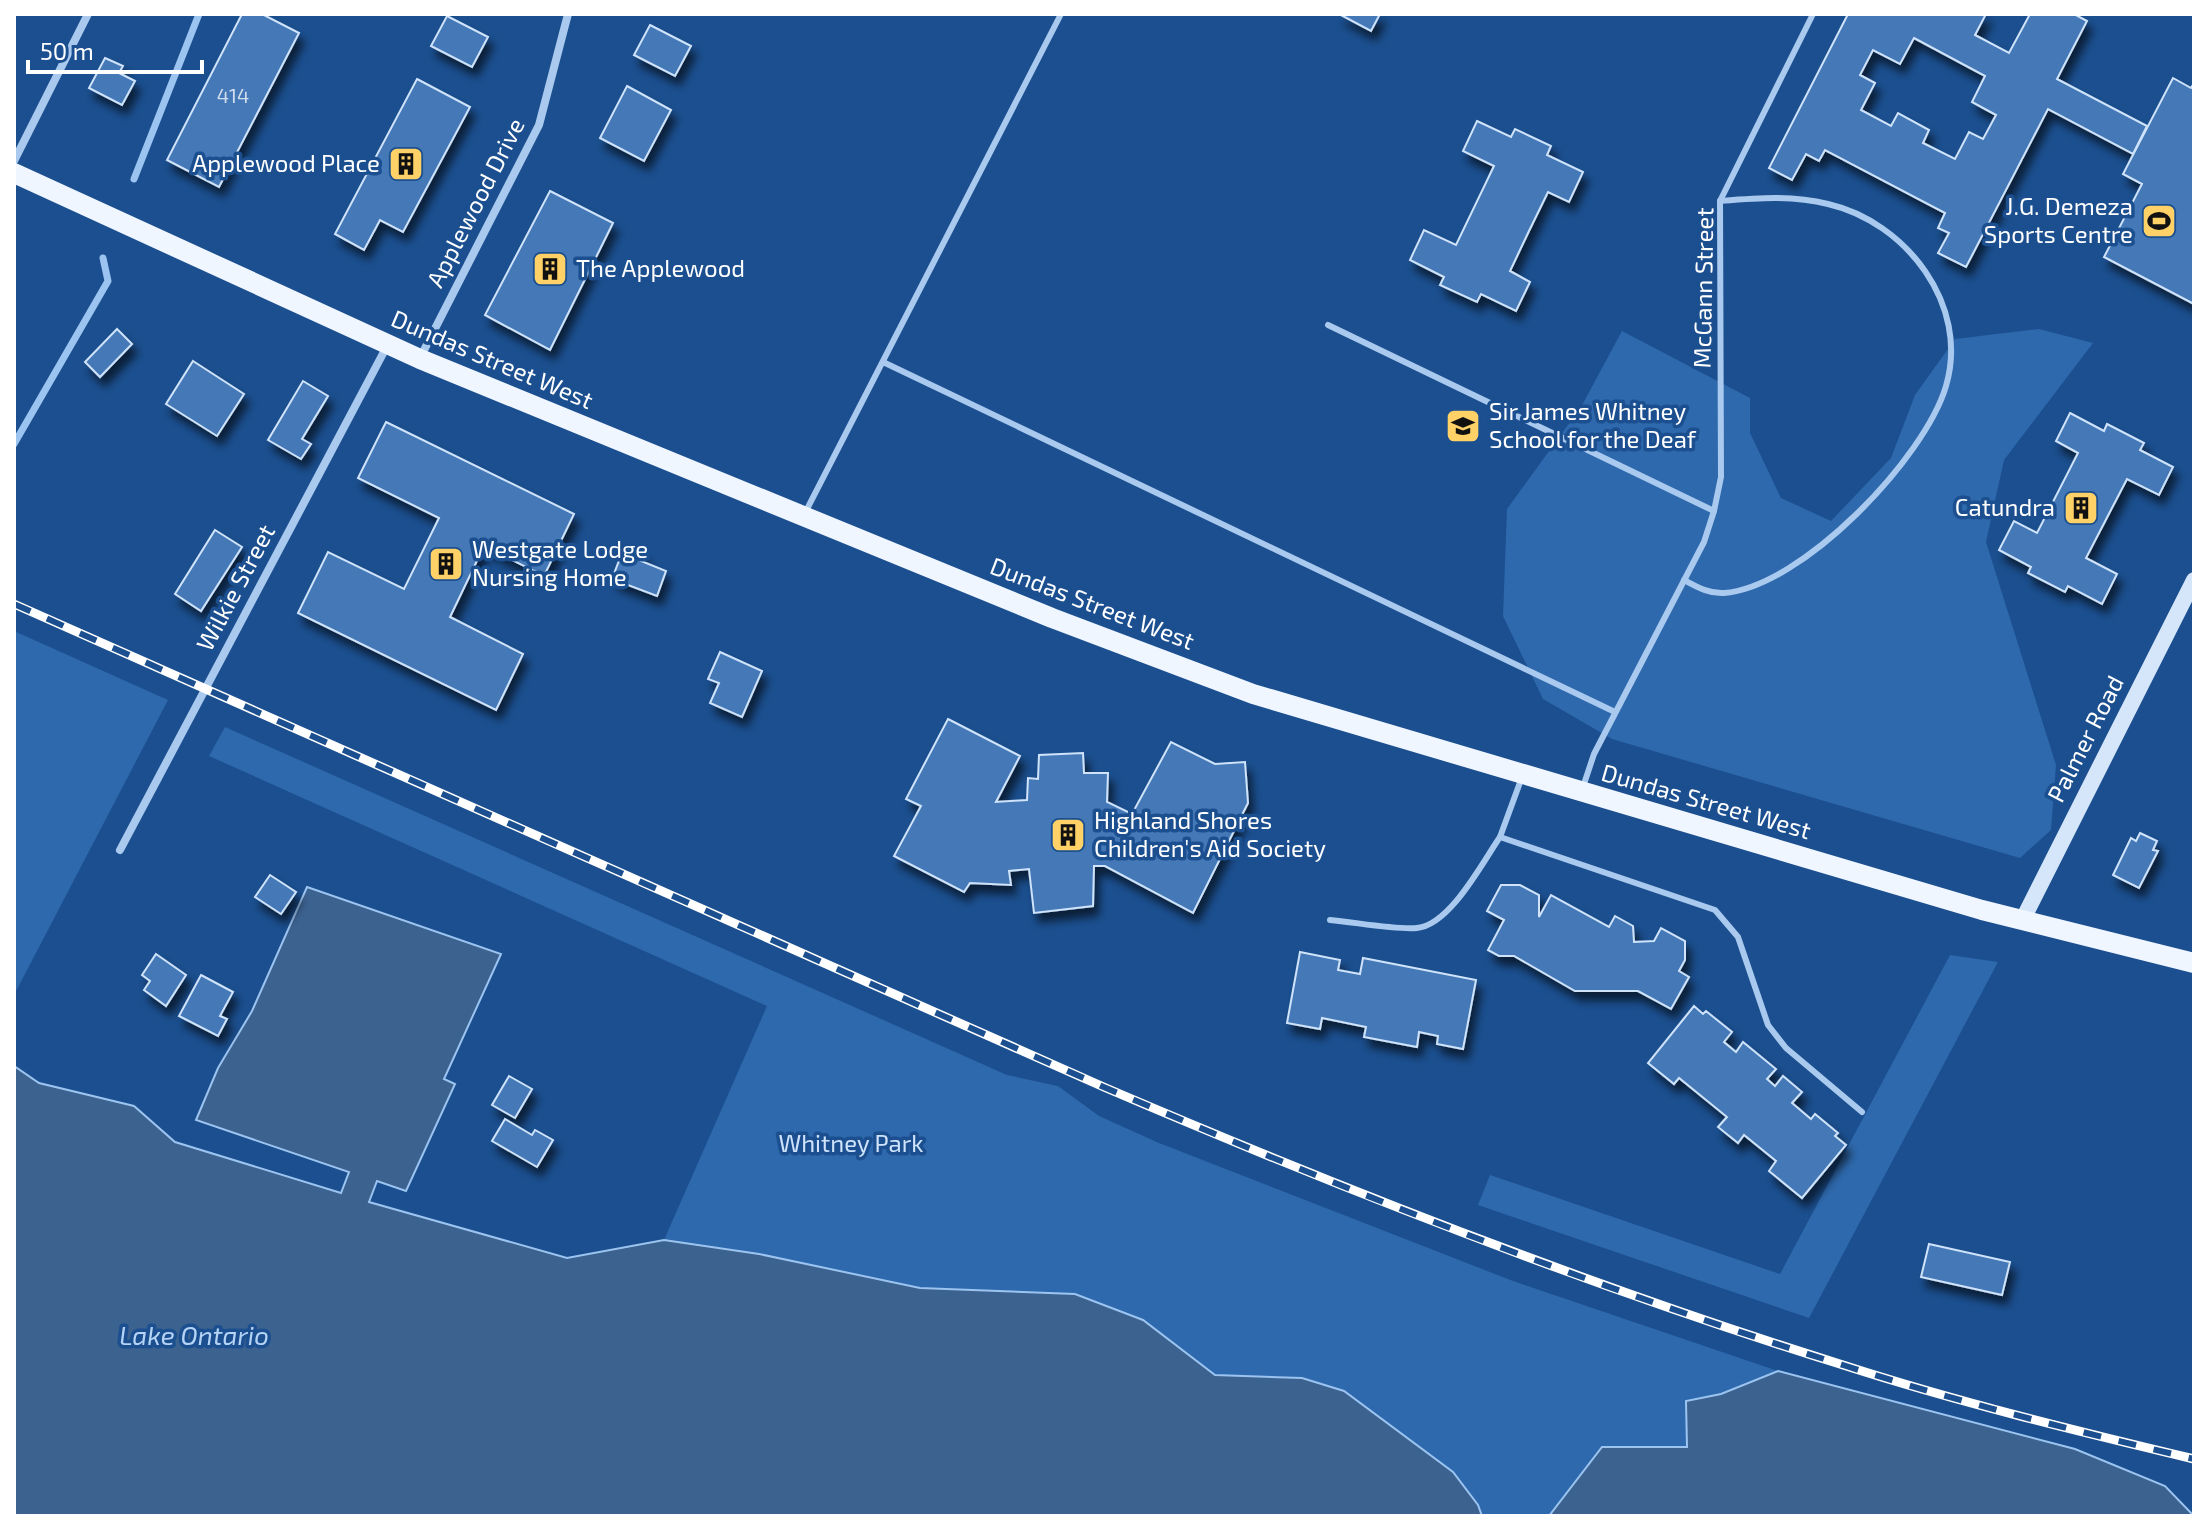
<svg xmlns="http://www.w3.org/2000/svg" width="2208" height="1530" font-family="'Exo 2',sans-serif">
  <defs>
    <filter id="shadow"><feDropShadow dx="5" dy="9" stdDeviation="4" flood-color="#0009"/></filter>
  </defs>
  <rect width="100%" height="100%" fill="#1b4f8f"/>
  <!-- green -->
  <g fill="#2e69ad">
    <polygon points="2039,329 2093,343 2004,460 1986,542 2056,765 2051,830 2020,858 1612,739 1543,699 1503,616 1507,509 1581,407 1622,331 1750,398 1750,433 1781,498 1831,521 1891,458 1915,395 1955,339"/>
    <polygon points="14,631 168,700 14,995"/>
    <polygon points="225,727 1007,1075 1058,1086 1099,1116 1159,1143 1513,1281 1778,1371 1721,1394 1686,1401 1687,1447 1602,1447 1549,1516 1482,1516 1478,1505 1302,1378 1215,1375 1143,1320 1075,1294 920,1288 759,1254 664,1240 767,1006 209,756"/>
    <polygon points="1950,955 1998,962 1809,1318 1478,1205 1490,1175 1780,1274"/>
  </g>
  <!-- water -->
  <g fill="#3c6290" stroke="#9cc4f0" stroke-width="2">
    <polygon points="307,887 501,954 444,1079 455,1084 406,1191 377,1181 369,1202 567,1258 664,1240 759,1254 920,1288 1075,1294 1143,1320 1215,1375 1302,1378 1344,1391 1453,1472 1478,1505 1482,1516 14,1516 14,1066 39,1083 134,1106 175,1142 341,1193 349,1172 196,1120 218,1068 252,1011"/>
    <polygon points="1778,1371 2075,1449 2165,1486 2194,1516 1549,1516 1602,1447 1687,1447 1686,1401 1721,1394"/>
  </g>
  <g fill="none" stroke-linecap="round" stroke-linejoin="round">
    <!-- stream -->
    <g stroke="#9cc4f0" stroke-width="7">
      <polyline points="134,179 199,14"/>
      <polyline points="14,444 108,281 103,258"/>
    </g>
  </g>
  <!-- building -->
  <g fill="#4478b7" stroke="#cfe3fa" stroke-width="2" fill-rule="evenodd" filter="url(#shadow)">
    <polygon points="242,14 262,14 299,33 219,187 167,160"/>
    <polygon points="1339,14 1380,14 1371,31"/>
    <path d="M1848 14H1986L1975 35 2009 53 2030 14H2074L2087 21 2057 79 2147 126 2133 154 2048 109 1966 267 1938 253 1949 233 1938 228 1945 213 1825 150 1819 161 1806 154 1792 180 1769 168ZM1914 38 1985 76 1972 102 1996 115 1983 139 1969 132 1955 159 1923 143 1929 130 1898 113 1891 126 1861 110 1875 83 1860 75 1873 50 1900 64Z"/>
    <polygon points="447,16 488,37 472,67 431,46"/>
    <polygon points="650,25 691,46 675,76 634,55"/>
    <polygon points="105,58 123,66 119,73 135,81 122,105 89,88"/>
    <polygon points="2173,78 2191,88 2194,83 2194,304 2104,257 2142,184 2123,174"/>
    <polygon points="417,79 470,107 403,232 380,220 364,250 335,234"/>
    <polygon points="627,86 671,110 644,161 600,138"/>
    <polygon points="1477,121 1511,137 1515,129 1551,146 1547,155 1583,172 1569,202 1548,192 1529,231 1510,271 1530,282 1516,311 1481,294 1477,302 1440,285 1444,277 1410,260 1424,230 1456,245 1494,166 1463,151"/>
    <polygon points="550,191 613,223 550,350 485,315"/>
    <polygon points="117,329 132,344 100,377 85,362"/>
    <polygon points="193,361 244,394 217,436 166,404"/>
    <polygon points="303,381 328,396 302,439 311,444 301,459 268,440"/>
    <polygon points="2070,413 2104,431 2107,424 2144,443 2140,450 2173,467 2159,495 2127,479 2086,558 2117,574 2102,604 2068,586 2065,592 2028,573 2031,567 1999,550 2014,521 2037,533 2078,453 2056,441"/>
    <polygon points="386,422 574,514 544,576 484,546 450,617 523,654 496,710 298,613 328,552 404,589 439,518 358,478"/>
    <polygon points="215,530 242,547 201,611 175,594"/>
    <polygon points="625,545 644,553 641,561 666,571 657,596 612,579"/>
    <polygon points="720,652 762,671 742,717 710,703 719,683 708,679"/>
    <polygon points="948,719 1020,756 996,802 1027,800 1028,778 1038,779 1039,755 1083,753 1084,773 1108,773 1107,802 1132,814 1171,742 1215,764 1245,762 1248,803 1193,913 1105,866 1094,866 1093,906 1034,913 1029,869 1009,871 1011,885 970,883 964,892 894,856 921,806 906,799"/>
    <polygon points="2140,833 2157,841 2153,850 2158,851 2139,888 2113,875 2131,838 2136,841"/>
    <polygon points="270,875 296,892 281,914 255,897"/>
    <polygon points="1501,885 1520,885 1539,895 1539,917 1551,895 1609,927 1615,916 1633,926 1634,942 1654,941 1661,928 1685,941 1685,960 1679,971 1689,977 1671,1009 1638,991 1575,991 1514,956 1499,956 1488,950 1504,920 1487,911"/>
    <polygon points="1300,952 1340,960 1338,970 1360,974 1363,958 1476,980 1463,1049 1437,1044 1438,1036 1419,1032 1417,1047 1364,1037 1366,1027 1322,1018 1320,1029 1287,1023"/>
    <polygon points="156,954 186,975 166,1006 144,990 150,981 142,975"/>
    <polygon points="201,975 233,992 220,1016 227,1019 218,1036 179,1016"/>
    <polygon points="1694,1006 1703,1014 1706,1011 1732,1032 1724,1042 1736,1052 1743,1042 1776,1069 1767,1079 1775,1086 1783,1076 1802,1092 1792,1103 1811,1119 1815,1114 1838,1133 1835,1136 1846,1145 1802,1198 1769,1171 1776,1161 1744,1135 1738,1143 1718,1127 1727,1117 1679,1078 1674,1084 1648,1063"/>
    <polygon points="509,1076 532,1089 515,1118 492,1105"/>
    <polygon points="505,1119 532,1135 535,1130 553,1140 537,1167 492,1141"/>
    <polygon points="1929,1244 2010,1262 2002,1295 1921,1277"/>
  </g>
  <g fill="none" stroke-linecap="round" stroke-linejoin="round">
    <!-- lane -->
    <g stroke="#a9c9ee" stroke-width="6">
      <polyline points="1328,325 1714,511"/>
      <polyline points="883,362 1615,712"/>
      <polyline points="805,513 1061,14"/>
      <path d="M1684 580C1697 587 1709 594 1724 593 1802 587 1925 458 1946 386 1970 305 1906 222 1828 204 1792 195 1757 198 1720 201"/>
      <polyline points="1522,777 1500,837 1715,910 1738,937 1768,1025 1786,1048 1862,1112"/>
      <polyline points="1582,790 1594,754 1704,542 1714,511 1721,477 1720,201 1813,14"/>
      <path d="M1330 920C1354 922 1395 930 1417 928 1450 925 1482 863 1500 837"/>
    </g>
    <!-- street -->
    <g stroke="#a9c9ee" stroke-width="8">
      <polyline points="14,161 88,14"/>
      <polyline points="420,358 539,125 568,14"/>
      <polyline points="120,850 387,346"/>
    </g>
    <!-- secondary -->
    <polyline stroke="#d6e6fa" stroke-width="16" points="2022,921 2194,580"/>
    <!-- primary -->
    <polyline stroke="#f0f6ff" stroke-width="20" points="14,173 420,359 1052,618 1253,694 1982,910 2194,963"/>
    <!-- rail casing -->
    <g stroke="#fff" stroke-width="9">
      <path id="rail" d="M14 604 1106 1088C1347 1191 1592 1287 1843 1365 1958 1402 2076 1431 2194 1459"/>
    </g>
    <!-- rail -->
    <use href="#rail" stroke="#1b4f8f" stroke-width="6" stroke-dasharray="18" stroke-linecap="butt"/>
  </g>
  <!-- icons -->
  <defs>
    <g id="building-square" transform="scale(1.8)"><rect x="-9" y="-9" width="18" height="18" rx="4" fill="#ffd166" stroke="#1b4f8f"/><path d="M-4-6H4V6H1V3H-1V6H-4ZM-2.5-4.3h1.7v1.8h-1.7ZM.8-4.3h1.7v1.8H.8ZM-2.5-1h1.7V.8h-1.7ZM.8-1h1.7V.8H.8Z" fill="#111"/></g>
    <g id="stadium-square" transform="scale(1.8)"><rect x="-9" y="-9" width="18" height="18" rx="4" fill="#ffd166" stroke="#1b4f8f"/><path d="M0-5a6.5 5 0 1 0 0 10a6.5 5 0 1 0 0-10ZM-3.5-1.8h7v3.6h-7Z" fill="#111"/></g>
    <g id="school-square" transform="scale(1.8)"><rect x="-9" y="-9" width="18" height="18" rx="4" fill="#ffd166" stroke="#1b4f8f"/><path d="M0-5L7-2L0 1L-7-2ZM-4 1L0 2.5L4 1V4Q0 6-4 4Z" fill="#111"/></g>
  </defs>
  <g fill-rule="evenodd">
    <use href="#building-square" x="406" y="164"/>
    <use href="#stadium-square" x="2159" y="221"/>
    <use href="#building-square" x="550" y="269"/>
    <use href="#school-square" x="1463" y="426"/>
    <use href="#building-square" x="2081" y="508"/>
    <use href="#building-square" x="446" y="564"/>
    <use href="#building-square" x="1068" y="835"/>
  </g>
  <g text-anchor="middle" stroke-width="7" stroke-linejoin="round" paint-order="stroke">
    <!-- number labels -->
    <g font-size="20" fill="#d0dded">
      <text x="233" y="103">414</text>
    </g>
    <!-- poi labels -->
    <g font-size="24" fill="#fff" stroke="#1b4f8f" text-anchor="start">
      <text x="380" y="172" text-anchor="end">Applewood Place</text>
      <text x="2133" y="215" text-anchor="end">J.G. Demeza<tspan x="2133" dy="28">Sports Centre</tspan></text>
      <text x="576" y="277">The Applewood</text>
      <text x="1489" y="420">Sir James Whitney<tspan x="1489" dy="28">School for the Deaf</tspan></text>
      <text x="2055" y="516" text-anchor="end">Catundra</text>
      <text x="472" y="558">Westgate Lodge<tspan x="472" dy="28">Nursing Home</tspan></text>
      <text x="1094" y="829">Highland Shores<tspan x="1094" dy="28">Children's Aid Society</tspan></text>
    </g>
    <!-- street labels -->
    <g font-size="24" fill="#fff" stroke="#1b4f8f">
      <text transform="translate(476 203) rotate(-63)" y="8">Applewood Drive</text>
      <text transform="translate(1704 288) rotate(-89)" y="8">McGann Street</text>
      <text transform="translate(492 360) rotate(23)" y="8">Dundas Street West</text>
      <text transform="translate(236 588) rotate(-62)" y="8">Wilkie Street</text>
      <text transform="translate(1092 604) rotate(21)" y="8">Dundas Street West</text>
      <text transform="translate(2086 739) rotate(-63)" y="8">Palmer Road</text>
      <text transform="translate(1706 802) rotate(16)" y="8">Dundas Street West</text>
    </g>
    <!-- park labels -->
    <g font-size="24" fill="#cfe3fa" stroke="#1b4f8f">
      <text x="851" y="1152">Whitney Park</text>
    </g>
    <!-- water labels -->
    <g font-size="26" font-style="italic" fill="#b5d3f5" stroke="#1b4f8f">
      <text x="194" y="1345">Lake Ontario</text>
    </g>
  </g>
  <!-- border -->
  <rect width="2208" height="1530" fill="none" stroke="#ffffff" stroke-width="32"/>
  <!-- scale -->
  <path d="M28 60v12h174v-12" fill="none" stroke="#ffffff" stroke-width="4"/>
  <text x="40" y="60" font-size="24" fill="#ffffff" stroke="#1b4f8f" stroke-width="6" paint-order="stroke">50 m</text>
</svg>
